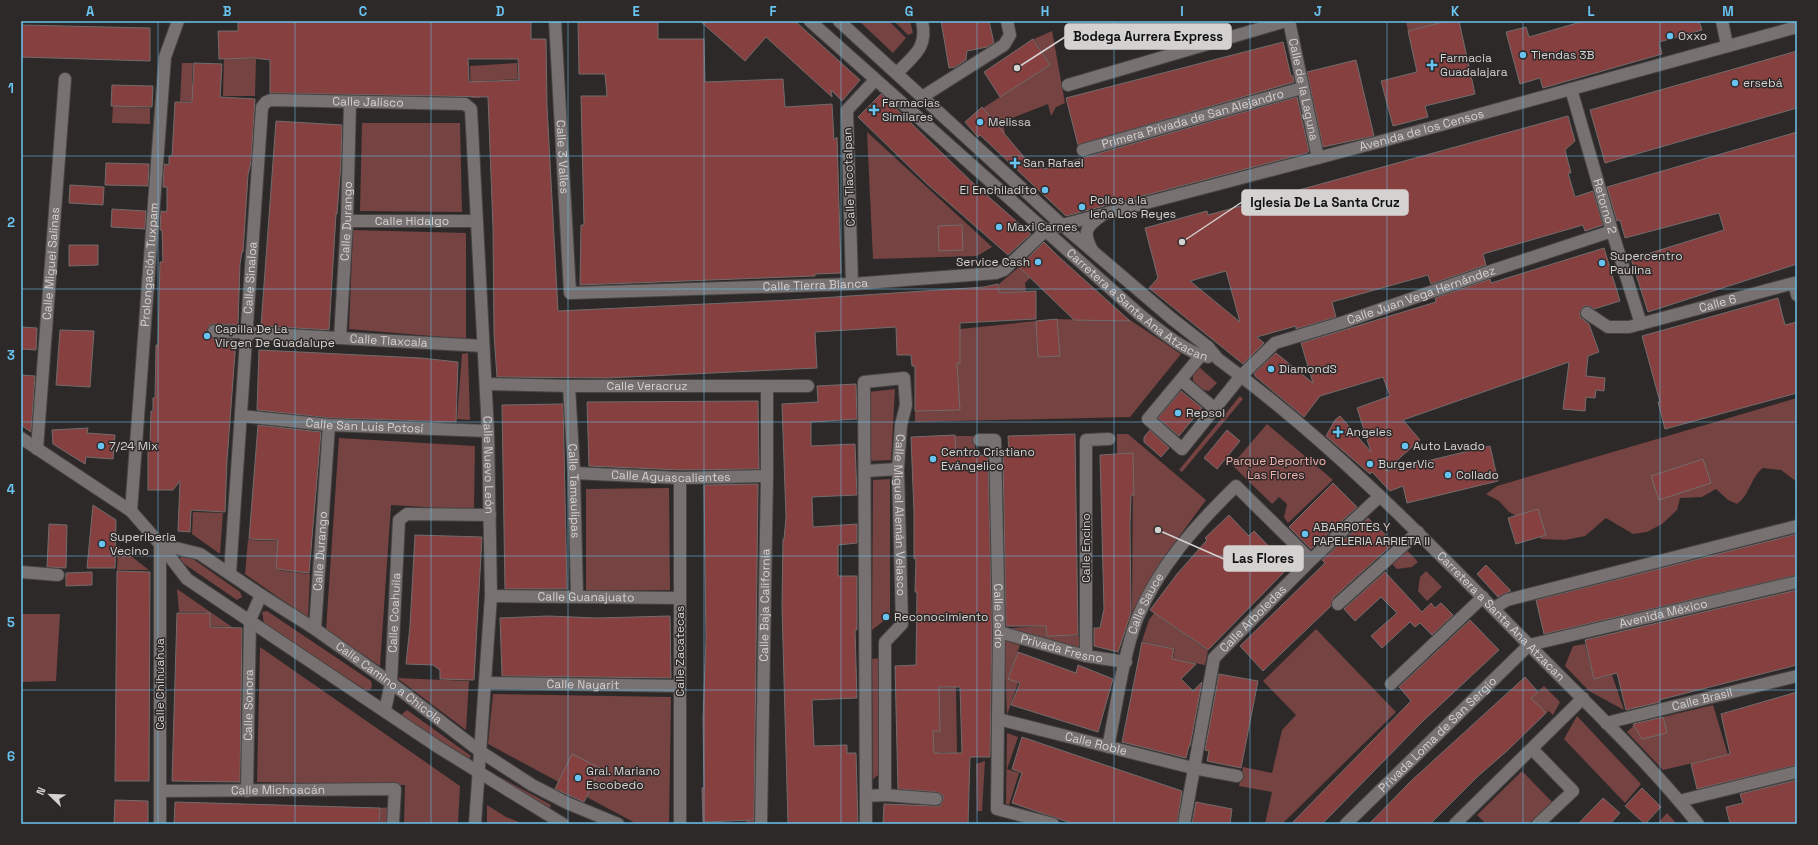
<svg xmlns="http://www.w3.org/2000/svg" width="1818" height="845" font-family="'Space Grotesk',sans-serif">
  <rect width="100%" height="100%" fill="#2e2929"/>
  <!-- green -->
  <g fill="#754341">
    <polygon points="859,21 889,21 906,38 893,53"/>
    <polygon points="894,21 910,21 913,33 908,35"/>
    <polygon points="1406,21 1447,21 1408,31"/>
    <polygon points="1052,31 1065,103 1056,107 1051,116 1048,104 1002,122 1005,132 992,146 981,136 996,123 983,108 1050,65 1034,39"/>
    <polygon points="224,59 256,59 255,96 223,96"/>
    <polygon points="182,63 193,63 192,84 211,84 210,101 180,101"/>
    <polygon points="517,63 518,79 480,81 480,98 471,98 470,66"/>
    <polygon points="113,106 150,108 150,124 112,123"/>
    <polygon points="362,123 460,123 462,212 360,211"/>
    <polygon points="867,132 992,247 977,256 873,259"/>
    <polygon points="353,230 466,233 466,339 349,329"/>
    <polygon points="1019,267 1030,278 1025,283 1026,291 999,293 999,284"/>
    <polygon points="1124,316 1181,354 1130,417 915,422 915,411 960,410 957,371 919,367 960,363 960,329 1036,321 1038,357 1060,355 1057,319 1119,321"/>
    <polygon points="468,353 470,420 457,419 462,354"/>
    <polygon points="1198,366 1217,383 1209,391 1203,390 1193,381 1193,374"/>
    <polygon points="895,389 891,460 870,461 869,392"/>
    <polygon points="1240,396 1243,399 1182,472 1179,470"/>
    <path d="M1797 398V482L1781 470 1763 468C1750 478 1750 495 1737 504L1728 500 1716 489 1702 497 1680 498 1677 510 1662 524 1647 532 1633 534 1606 518 1585 536 1565 540 1541 539 1529 523 1509 512 1499 501 1486 494 1497 486Z"/>
    <polygon points="1267,424 1333,480 1288,523 1284,517 1287,504 1279,497 1272,504 1232,465"/>
    <polygon points="1117,434 1128,434 1206,500 1162,560 1132,613 1133,453 1117,454"/>
    <polygon points="955,436 975,436 975,455 956,456"/>
    <polygon points="339,438 475,446 474,510 391,505 380,666 326,630"/>
    <polygon points="890,479 890,616 872,630 873,480"/>
    <polygon points="669,488 670,590 586,591 586,489"/>
    <polygon points="193,512 223,513 220,554 192,534"/>
    <polygon points="248,540 278,541 276,570 310,574 308,618 245,574"/>
    <polygon points="118,546 149,570 117,570"/>
    <polygon points="1404,547 1418,562 1412,567 1397,569 1389,561"/>
    <polygon points="186,554 240,592 242,597 237,600 183,563 180,558"/>
    <polygon points="1426,571 1442,587 1427,601 1418,591 1420,577"/>
    <polygon points="177,589 232,627 207,626 206,612 179,612"/>
    <polygon points="267,611 371,681 372,686 370,690 365,690 264,623 262,612"/>
    <polygon points="1154,613 1208,651 1205,665 1173,659 1175,649 1142,641 1149,620"/>
    <polygon points="21,614 60,614 56,681 21,682"/>
    <polygon points="1046,626 1046,636 1080,636 1081,652 1012,630 1012,628"/>
    <polygon points="1316,629 1396,712 1282,824 1265,824 1272,792 1239,786 1243,767 1272,773 1282,730 1296,715 1263,681"/>
    <polygon points="1004,640 1020,645 1008,678 1018,683 1007,715"/>
    <polygon points="1585,644 1594,679 1612,675 1624,710 1589,691 1565,666 1573,646"/>
    <polygon points="260,647 460,786 458,824 404,824 405,785 257,782"/>
    <polygon points="880,658 878,775 873,779 872,659"/>
    <polygon points="397,678 469,681 466,730"/>
    <polygon points="1544,686 1560,702 1553,715 1549,711 1546,713 1531,698"/>
    <polygon points="956,687 957,753 941,752 941,762 897,732 940,731 940,708 896,709 896,689"/>
    <polygon points="493,694 671,697 669,824 637,824 488,744"/>
    <polygon points="1713,705 1728,755 1663,770 1627,732 1634,725 1642,739 1667,733 1663,717"/>
    <polygon points="407,710 471,756 468,760 401,715"/>
    <polygon points="1577,716 1641,784 1625,803 1564,739"/>
    <polygon points="1007,733 1018,737 1007,769 1019,773 1009,805 1006,804"/>
    <polygon points="985,761 982,811 977,811 976,764"/>
    <polygon points="1522,771 1552,802 1529,824 1486,824 1477,815"/>
    <polygon points="500,777 551,805 549,810 499,785"/>
    <polygon points="487,805 506,817 519,822 519,824 487,824"/>
    <polygon points="392,807 390,824 380,824 380,808"/>
    <polygon points="1667,813 1677,824 1657,824"/>
    <polygon points="747,820 756,821 756,824 692,824 745,823"/>
  </g>
  <!-- building -->
  <g fill="#86403f" stroke="#726c6c" fill-rule="evenodd">
    <path d="M238 21H531V39H546L547 106 558 311 790 300 984 287 998 284 999 293 1036 291V319L960 323V363H957L960 410 915 411V366H912L911 355H897L896 327 815 332 817 368 607 378 497 377 494 334 493 228 488 97 270 93V60L254 58 219 59 218 31H238ZM468 59H518L519 80 469 82Z"/>
    <polygon points="578,21 658,21 658,39 704,39 705,82 783,79 785,107 832,104 834,140 837,137 841,273 815,274 815,276 580,285 581,225 584,225 581,96 607,96 605,74 579,74"/>
    <polygon points="700,21 795,21 860,80 842,101 831,90 832,97 766,37 745,61"/>
    <polygon points="941,21 989,21 994,43 987,47 967,51 966,60 955,67 949,68"/>
    <polygon points="1447,21 1459,21 1475,94 1425,106 1428,117 1393,126 1381,81 1417,72 1408,31"/>
    <polygon points="1584,21 1699,21 1702,30 1659,42 1662,54 1543,88 1540,78 1520,84 1506,32 1526,27 1529,37"/>
    <polygon points="21,25 150,28 150,61 21,57"/>
    <polygon points="1033,39 1050,65 1000,97 984,72"/>
    <polygon points="1283,42 1291,76 1293,76 1294,82 1078,145 1066,98"/>
    <polygon points="1797,51 1797,108 1605,163 1590,110"/>
    <polygon points="1356,60 1374,136 1323,147 1307,72"/>
    <polygon points="194,63 222,64 220,97 255,99 251,162 248,175 243,252 242,252 240,264 238,325 214,324 210,325 207,330 208,335 213,338 236,340 227,460 225,512 191,510 190,532 178,531 180,481 173,490 148,490 148,446 150,446 151,411 153,411 153,398 155,398 156,345 158,345 160,262 163,262 162,230 160,230 161,211 166,212 167,209 167,187 163,187 164,164 169,165 169,156 172,156 175,102 192,102"/>
    <polygon points="112,85 153,86 152,107 111,106"/>
    <polygon points="881,94 974,184 1031,234 1008,255 927,184 858,117"/>
    <polygon points="1297,97 1309,151 1307,153 1066,216 980,135 978,137 965,122 982,107 1029,163 1034,160 1044,169"/>
    <path d="M1568 116 1575 141 1565 150 1571 173H1568L1575 197 1593 191 1603 225 1585 231 1583 225 1483 254 1486 265 1431 284 1428 275 1332 302 1336 317 1296 329V326L1257 337 1264 343 1243 364 1149 288 1158 278 1145 228 1207 211 1208 215ZM1226 271 1240 322 1190 281Z"/>
    <polygon points="276,121 342,125 341,163 337,214 336,214 329,330 261,326"/>
    <polygon points="1797,132 1797,264 1648,312 1631,259 1724,230 1719,213 1625,238 1620,220 1617,221 1607,187"/>
    <polygon points="106,163 149,164 148,186 105,185"/>
    <polygon points="70,185 104,187 103,205 69,203"/>
    <polygon points="112,209 146,211 145,229 111,227"/>
    <polygon points="962,225 963,250 939,251 938,226"/>
    <polygon points="1044,242 1058,256 1130,321 1074,320 1019,267"/>
    <polygon points="69,245 98,245 98,265 69,266"/>
    <polygon points="1604,248 1620,301 1594,309 1588,306 1584,306 1580,312 1580,317 1589,324 1599,352 1588,356 1586,376 1605,378 1604,391 1596,390 1595,398 1586,397 1585,411 1563,409 1569,362 1403,420 1420,440 1385,471 1490,446 1498,481 1407,503 1403,486 1390,491 1372,472 1370,474 1326,436 1335,420 1340,416 1371,452 1357,408 1390,396 1383,377 1320,396 1304,417 1255,376 1254,373 1276,353 1313,383 1301,343 1436,302 1435,298 1490,279 1491,283"/>
    <polygon points="1778,298 1785,325 1797,322 1797,393 1665,429 1658,402 1660,402 1642,336"/>
    <polygon points="1057,319 1060,356 1038,357 1036,321"/>
    <polygon points="21,327 37,328 36,350 21,349"/>
    <polygon points="60,330 94,331 90,387 56,385"/>
    <polygon points="259,350 421,358 458,362 456,422 330,418 257,410"/>
    <polygon points="21,375 35,376 31,432 21,425"/>
    <polygon points="856,384 857,419 811,422 811,446 855,444 857,495 812,497 813,527 857,524 857,543 838,545 838,576 857,576 857,630 855,630 857,698 812,700 814,746 847,745 847,753 856,753 858,824 788,824 782,607 783,539 784,539 786,517 782,404 818,402 817,386"/>
    <polygon points="1181,391 1202,408 1179,436 1158,418"/>
    <polygon points="758,401 759,469 680,470 589,466 587,402"/>
    <polygon points="563,404 567,589 505,589 502,405"/>
    <polygon points="258,425 321,432 309,573 276,569 278,540 249,539"/>
    <polygon points="88,428 87,433 115,435 113,459 86,457 85,464 53,444 52,430"/>
    <polygon points="1150,430 1169,448 1161,457 1144,442 1144,437"/>
    <polygon points="1227,430 1240,441 1217,469 1204,458"/>
    <polygon points="1075,434 1078,635 1047,636 1046,626 1006,626 1003,455 1009,454 1008,436"/>
    <path d="M955 435 956 456 988 455 992 632 990 757H970L968 824 883 823 884 804 936 806H940L943 800V795L937 792 898 789 895 666 916 665 917 592H915L916 558 914 559V512L911 437ZM939 687H960L962 753H934L933 731H940Z"/>
    <polygon points="1133,453 1134,495 1131,495 1130,526 1131,613 1118,652 1094,646 1094,628 1100,628 1104,609 1100,455"/>
    <polygon points="1703,459 1711,483 1659,500 1651,476"/>
    <polygon points="1333,483 1357,507 1311,549 1289,527"/>
    <polygon points="758,484 754,820 703,822 702,788 704,788 703,719 706,639 704,485"/>
    <polygon points="93,505 116,520 115,568 87,568"/>
    <polygon points="1538,509 1546,535 1516,544 1508,518"/>
    <polygon points="1229,515 1249,536 1254,531 1289,567 1208,650 1150,610 1177,574 1207,540 1205,538"/>
    <polygon points="1368,518 1394,543 1333,598 1331,606 1263,671 1240,646 1325,563 1322,560"/>
    <polygon points="49,524 67,525 66,568 47,567"/>
    <polygon points="1797,534 1797,575 1544,634 1536,600"/>
    <polygon points="415,535 482,537 474,680 440,679 440,670 433,665 406,664 410,626"/>
    <polygon points="1486,565 1511,591 1510,591 1498,597 1477,574"/>
    <polygon points="117,571 150,572 149,781 115,781"/>
    <polygon points="92,572 92,585 66,586 66,573"/>
    <polygon points="1385,572 1422,612 1431,603 1435,608 1441,603 1453,615 1432,635 1420,623 1415,627 1410,622 1382,648 1371,636 1397,613 1381,597 1355,621 1344,609"/>
    <polygon points="1797,590 1797,665 1659,700 1660,702 1626,710 1617,673 1594,679 1585,640"/>
    <polygon points="177,613 210,613 210,627 242,628 240,782 172,781"/>
    <polygon points="548,616 597,618 670,616 671,678 502,676 500,618"/>
    <polygon points="1470,620 1499,650 1422,722 1322,824 1291,824 1411,701 1399,687"/>
    <polygon points="1142,642 1174,649 1172,659 1196,664 1181,679 1193,691 1202,682 1190,746 1189,746 1186,758 1122,742"/>
    <polygon points="1018,652 1076,673 1078,665 1113,679 1098,732 1011,705 1020,683 1008,679"/>
    <polygon points="1219,674 1258,681 1241,768 1207,761 1209,751 1205,750"/>
    <polygon points="1525,677 1538,692 1531,698 1546,713 1508,750 1477,777 1430,824 1369,824 1411,781"/>
    <polygon points="1797,692 1797,765 1697,789 1691,764 1730,754 1721,714"/>
    <polygon points="1663,717 1667,733 1642,739 1633,724"/>
    <polygon points="1022,737 1182,791 1177,824 1074,824 1012,803 1022,773 1012,769"/>
    <polygon points="572,754 600,768 584,802 555,789"/>
    <polygon points="1797,780 1797,824 1730,824 1726,807 1743,803 1740,794"/>
    <polygon points="1642,788 1661,807 1645,824 1625,806"/>
    <polygon points="1603,798 1620,813 1610,824 1578,824"/>
    <polygon points="115,800 148,801 148,824 114,824"/>
    <polygon points="175,802 380,808 379,824 174,824"/>
    <polygon points="1196,802 1232,809 1230,824 1192,824"/>
  </g>
  <g fill="none" stroke-linecap="round" stroke-linejoin="round">
    <!-- minor casing -->
    <g stroke="#474444" stroke-width="14">
      <g id="minor">
        <path id="s1" d="M555 21 570 293 852 284 996 273 1004 270 1045 231 1062 225 1386 140 1797 27"/>
        <path id="s2" d="M810 21 1139 314C1158 329 1185 352 1208 357"/>
        <path id="s3" d="M839 21 1062 225 1171 318 1208 347 1218 359C1333 443 1431 545 1530 646 1587 704 1647 760 1698 824"/>
        <path id="s4" d="M1289 21 1318 158"/>
        <polyline points="1722,21 1727,45"/>
        <path d="M897 73C914 55 928 48 922 21"/>
        <polyline points="1068,85 1286,21"/>
        <path id="s5" d="M1571 89 1612 231 1641 324"/>
        <polyline points="922,97 1004,45 1010,35 1007,21"/>
        <path id="s6" d="M1083 150 1302 88"/>
        <path id="s7" d="M347 221H477"/>
        <path d="M1092 250C1083 233 1085 227 1101 216"/>
        <polyline points="852,284 847,110 875,80"/>
        <path id="s8" d="M1587 313 1608 327H1629L1794 283 1797 295"/>
        <path id="s9" d="M214 331 483 346"/>
        <path id="s10" d="M340 338 347 221 350 103"/>
        <path id="s11" d="M1208 347 1148 419 1182 449 1241 376 1275 343 1341 323 1494 270 1612 231"/>
        <polyline points="1181,380 1215,409"/>
        <path id="s12" d="M486 384 569 386H808"/>
        <path id="s13" d="M569 386 574 473 577 596"/>
        <path id="s14" d="M241 416 329 425 488 431"/>
        <polyline points="21,438 131,511 160,544 187,579 438,747 563,824"/>
        <path id="s15" d="M979 440H995L999 632 997 809 1053 824"/>
        <path id="s16" d="M37 449 65 79"/>
        <polyline points="866,471 898,469"/>
        <path id="s17" d="M574 473 680 478 767 476"/>
        <path id="s18" d="M131 511 165 57 178 21"/>
        <path id="s19" d="M160 544 200 554 261 595 315 629 391 683 481 752 532 785 567 803 618 824"/>
        <polyline points="21,572 58,575"/>
        <path id="s20" d="M230 573 262 107 266 102 271 100 465 104 471 109 488 431 491 596 475 824"/>
        <path id="s21" d="M491 596 680 598"/>
        <polyline points="1338,604 1418,532"/>
        <polyline points="1494,608 1507,600 1797,526"/>
        <path id="s22" d="M315 629 329 425"/>
        <path id="s23" d="M999 632 1086 656 1126 662"/>
        <polyline points="1086,656 1086,440 1109,439"/>
        <path id="s24" d="M486 683 680 686"/>
        <polyline points="1391,684 1483,597"/>
        <path id="s25" d="M385 710 391 683 399 520 407 514 490 515"/>
        <path id="s26" d="M998 719 1193 768 1237 776"/>
        <path id="s27" d="M1606 723 1797 676"/>
        <path id="s28" d="M1108 747C1117 705 1122 659 1137 619 1158 567 1197 524 1236 486L1311 560"/>
        <polyline points="1532,749 1573,791 1538,824"/>
        <path id="s29" d="M160 791 395 789 393 824"/>
        <path id="s30" d="M247 791 250 620 261 595"/>
        <polyline points="866,796 885,795 936,799"/>
        <polyline points="1679,801 1797,772"/>
        <polyline points="160,824 160,544"/>
        <polyline points="680,824 680,478"/>
        <path id="s31" d="M761 824 767 476V386"/>
        <path id="s32" d="M866 824 864 382 904 378 906 405 901 425 898 469 902 624 885 642V795"/>
        <path id="s33" d="M1184 824 1214 658 1311 560 1380 496"/>
        <path id="s34" d="M1346 824 1529 645 1797 582"/>
        <polyline points="1455,824 1583,698"/>
      </g>
    </g>
    <!-- minor -->
    <use href="#minor" stroke="#787171" stroke-width="12"/>
  </g>
  <!-- grid -->
  <path fill="none" stroke="#69c3f1" stroke-width="1" stroke-opacity="0.55" d="M158 21V824M295 21V824M431 21V824M568 21V824M704 21V824M841 21V824M977 21V824M1114 21V824M1250 21V824M1387 21V824M1523 21V824M1660 21V824M21 156H1797M21 289H1797M21 422H1797M21 556H1797M21 690H1797"/>
  <!-- markers -->
  <g fill="#69c3f1" stroke="#2e2929" stroke-width="1.5">
    <circle cx="1670" cy="36" r="4"/>
    <circle cx="1523" cy="55" r="4"/>
    <path d="M1430 59h4v4h4v4h-4v4h-4v-4h-4v-4h4z"/>
    <circle cx="1735" cy="83" r="4"/>
    <path d="M872 104h4v4h4v4h-4v4h-4v-4h-4v-4h4z"/>
    <circle cx="980" cy="122" r="4"/>
    <path d="M1013 157h4v4h4v4h-4v4h-4v-4h-4v-4h4z"/>
    <circle cx="1045" cy="190" r="4"/>
    <circle cx="1082" cy="207" r="4"/>
    <circle cx="999" cy="227" r="4"/>
    <circle cx="1038" cy="262" r="4"/>
    <circle cx="1602" cy="263" r="4"/>
    <circle cx="207" cy="336" r="4"/>
    <circle cx="1271" cy="369" r="4"/>
    <circle cx="1178" cy="413" r="4"/>
    <path d="M1336 426h4v4h4v4h-4v4h-4v-4h-4v-4h4z"/>
    <circle cx="101" cy="446" r="4"/>
    <circle cx="1405" cy="446" r="4"/>
    <circle cx="933" cy="459" r="4"/>
    <circle cx="1370" cy="464" r="4"/>
    <circle cx="1448" cy="475" r="4"/>
    <circle cx="1305" cy="534" r="4"/>
    <circle cx="102" cy="544" r="4"/>
    <circle cx="886" cy="617" r="4"/>
    <circle cx="578" cy="778" r="4"/>
  </g>
  <g text-anchor="middle" stroke-width="3" stroke-linejoin="round" paint-order="stroke">
    <!-- poi labels -->
    <g font-size="12" fill="#d4d1d1" stroke="#2e2929" text-anchor="start">
      <text x="1678" y="40">Oxxo</text>
      <text x="1531" y="59">Tiendas 3B</text>
      <text x="1440" y="62">Farmacia<tspan x="1440" dy="14">Guadalajara</tspan></text>
      <text x="1743" y="87">ersebá</text>
      <text x="882" y="107">Farmacias<tspan x="882" dy="14">Similares</tspan></text>
      <text x="988" y="126">Melissa</text>
      <text x="1023" y="167">San Rafael</text>
      <text x="1037" y="194" text-anchor="end">El Enchiladito</text>
      <text x="1090" y="204">Pollos a la<tspan x="1090" dy="14">leña Los Reyes</tspan></text>
      <text x="1007" y="231">Maxi Carnes</text>
      <text x="1610" y="260">Supercentro<tspan x="1610" dy="14">Paulina</tspan></text>
      <text x="1030" y="266" text-anchor="end">Service Cash</text>
      <text x="215" y="333">Capilla De La<tspan x="215" dy="14">Virgen De Guadalupe</tspan></text>
      <text x="1279" y="373">DiamondS</text>
      <text x="1186" y="417">Repsol</text>
      <text x="1346" y="436">Angeles</text>
      <text x="109" y="450">7/24 Mix</text>
      <text x="1413" y="450">Auto Lavado</text>
      <text x="941" y="456">Centro Cristiano<tspan x="941" dy="14">Evángelico</tspan></text>
      <text x="1378" y="468">BurgerVic</text>
      <text x="1456" y="479">Collado</text>
      <text x="1313" y="531">ABARROTES Y<tspan x="1313" dy="14">PAPELERIA ARRIETA II</tspan></text>
      <text x="110" y="541">Superiberia<tspan x="110" dy="14">Vecino</tspan></text>
      <text x="894" y="621">Reconocimiento</text>
      <text x="586" y="775">Gral. Mariano<tspan x="586" dy="14">Escobedo</tspan></text>
    </g>
    <!-- street labels -->
    <g font-size="12" fill="#d4d1d1" stroke="#2e2929">
      <text dy="4" stroke="none"><textPath href="#s4" startOffset="70">Calle de la Laguna</textPath></text>
      <text dy="4" stroke="none"><textPath href="#s20" startOffset="576">Calle Jalisco</textPath></text>
      <text dy="4" stroke="none"><textPath href="#s6" startOffset="114">Primera Privada de San Alejandro</textPath></text>
      <text dy="4" stroke="none"><textPath href="#s1" startOffset="1154">Avenida de los Censos</textPath></text>
      <text dy="4" stroke="none"><textPath href="#s1" startOffset="136">Calle 3 Valles</textPath></text>
      <text transform="translate(849 177) rotate(-92)" y="4">Calle Tlacotalpan</text>
      <text dy="4" stroke="none"><textPath href="#s5" startOffset="122">Retorno 2</textPath></text>
      <text dy="4" stroke="none"><textPath href="#s10" startOffset="117">Calle Durango</textPath></text>
      <text dy="4" stroke="none"><textPath href="#s7" startOffset="65">Calle Hidalgo</textPath></text>
      <text dy="4" stroke="none"><textPath href="#s16" startOffset="186">Calle Miguel Salinas</textPath></text>
      <text dy="4" stroke="none"><textPath href="#s18" startOffset="247">Prolongación Tuxpam</textPath></text>
      <text dy="4" stroke="none"><textPath href="#s20" startOffset="296">Calle Sinaloa</textPath></text>
      <text dy="4" stroke="none"><textPath href="#s1" startOffset="518">Calle Tierra Blanca</textPath></text>
      <text dy="4" stroke="none"><textPath href="#s11" startOffset="434">Calle Juan Vega Hernández</textPath></text>
      <text dy="4" stroke="none"><textPath href="#s2" startOffset="434">Carretera a Santa Ana Atzacan</textPath></text>
      <text dy="4" stroke="none"><textPath href="#s8" startOffset="138">Calle 6</textPath></text>
      <text dy="4" stroke="none"><textPath href="#s9" startOffset="175">Calle Tlaxcala</textPath></text>
      <text dy="4" stroke="none"><textPath href="#s12" startOffset="161">Calle Veracruz</textPath></text>
      <text dy="4" stroke="none"><textPath href="#s14" startOffset="124">Calle San Luis Potosí</textPath></text>
      <text dy="4" stroke="none"><textPath href="#s20" startOffset="1037">Calle Nuevo León</textPath></text>
      <text dy="4" stroke="none"><textPath href="#s17" startOffset="97">Calle Aguascalientes</textPath></text>
      <text dy="4" stroke="none"><textPath href="#s13" startOffset="105">Calle Tamaulipas</textPath></text>
      <text dy="4" stroke="none"><textPath href="#s32" startOffset="620">Calle Miguel Alemán Velasco</textPath></text>
      <text transform="translate(1086 548) rotate(-90)" y="4">Calle Encino</text>
      <text dy="4" stroke="none"><textPath href="#s22" startOffset="78">Calle Durango</textPath></text>
      <text dy="4" stroke="none"><textPath href="#s21" startOffset="95">Calle Guanajuato</textPath></text>
      <text dy="4" stroke="none"><textPath href="#s28" startOffset="149">Calle Sauce</textPath></text>
      <text dy="4" stroke="none"><textPath href="#s31" startOffset="219">Calle Baja California</textPath></text>
      <text dy="4" stroke="none"><textPath href="#s25" startOffset="98">Calle Coahuila</textPath></text>
      <text dy="4" stroke="none"><textPath href="#s34" startOffset="394">Avenida México</textPath></text>
      <text dy="4" stroke="none"><textPath href="#s15" startOffset="192">Calle Cedro</textPath></text>
      <text dy="4" stroke="none"><textPath href="#s3" startOffset="891">Carretera a Santa Ana Atzacan</textPath></text>
      <text dy="4" stroke="none"><textPath href="#s33" startOffset="224">Calle Arboledas</textPath></text>
      <text dy="4" stroke="none"><textPath href="#s23" startOffset="65">Privada Fresno</textPath></text>
      <text transform="translate(680 651) rotate(-90)" y="4">Calle Zacatecas</text>
      <text dy="4" stroke="none"><textPath href="#s19" startOffset="270">Calle Camino a Chicola</textPath></text>
      <text transform="translate(160 684) rotate(-90)" y="4">Calle Chihuahua</text>
      <text dy="4" stroke="none"><textPath href="#s24" startOffset="97">Calle Nayarit</textPath></text>
      <text dy="4" stroke="none"><textPath href="#s27" startOffset="99">Calle Brasil</textPath></text>
      <text dy="4" stroke="none"><textPath href="#s30" startOffset="86">Calle Sonora</textPath></text>
      <text dy="4" stroke="none"><textPath href="#s34" startOffset="128">Privada Loma de San Sergio</textPath></text>
      <text dy="4" stroke="none"><textPath href="#s26" startOffset="101">Calle Roble</textPath></text>
      <text dy="4" stroke="none"><textPath href="#s29" startOffset="118">Calle Michoacán</textPath></text>
    </g>
    <!-- park labels -->
    <g font-size="12" fill="#f2b2ae" stroke="#2e2929">
      <text x="1276" y="465">Parque Deportivo<tspan x="1276" dy="14">Las Flores</tspan></text>
    </g>
  </g>
  <!-- callouts -->
  <path fill="none" stroke="#d4d1d1" stroke-width="1.5" d="M1017 68L1065 37M1182 242L1242 202M1158 530L1224 559"/>
  <g fill="#d4d1d1" stroke="#2e2929" stroke-width="1.5">
    <circle cx="1017" cy="68" r="4"/>
    <circle cx="1182" cy="242" r="4"/>
    <circle cx="1158" cy="530" r="4"/>
  </g>
  <g fill="#d4d1d1" stroke="#d4d1d1" stroke-width="1.5">
    <rect x="1065" y="24" width="166" height="25" rx="4"/>
    <rect x="1242" y="190" width="166" height="25" rx="4"/>
    <rect x="1224" y="546" width="79" height="25" rx="4"/>
  </g>
  <g font-size="13" text-anchor="middle" font-weight="bold" fill="#111">
    <text x="1148" y="41">Bodega Aurrera Express</text>
    <text x="1325" y="207">Iglesia De La Santa Cruz</text>
    <text x="1263" y="563">Las Flores</text>
  </g>
  <!-- border -->
  <rect width="1818" height="845" fill="none" stroke="#2e2929" stroke-width="44"/>
  <!-- north arrow -->
  <g transform="translate(50 795) rotate(293)" stroke="#2e2929" stroke-width="3" paint-order="stroke">
  <path d="M0-3L7 15L0 10L-7 15Z" fill="#d4d1d1"/>
  <text y="-6" font-size="11" font-weight="bold" text-anchor="middle" fill="#d4d1d1">N</text>
  </g>
  <rect x="22" y="22" width="1774" height="801" fill="none" stroke="#69c3f1" stroke-width="1.5"/>
  <g font-size="13" text-anchor="middle" font-weight="bold" fill="#69c3f1">
    <text x="90" y="16">A</text>
    <text x="227" y="16">B</text>
    <text x="363" y="16">C</text>
    <text x="500" y="16">D</text>
    <text x="636" y="16">E</text>
    <text x="773" y="16">F</text>
    <text x="909" y="16">G</text>
    <text x="1045" y="16">H</text>
    <text x="1182" y="16">I</text>
    <text x="1318" y="16">J</text>
    <text x="1455" y="16">K</text>
    <text x="1591" y="16">L</text>
    <text x="1728" y="16">M</text>
    <text x="11" y="93">1</text>
    <text x="11" y="227">2</text>
    <text x="11" y="360">3</text>
    <text x="11" y="494">4</text>
    <text x="11" y="627">5</text>
    <text x="11" y="761">6</text>
  </g>
</svg>
